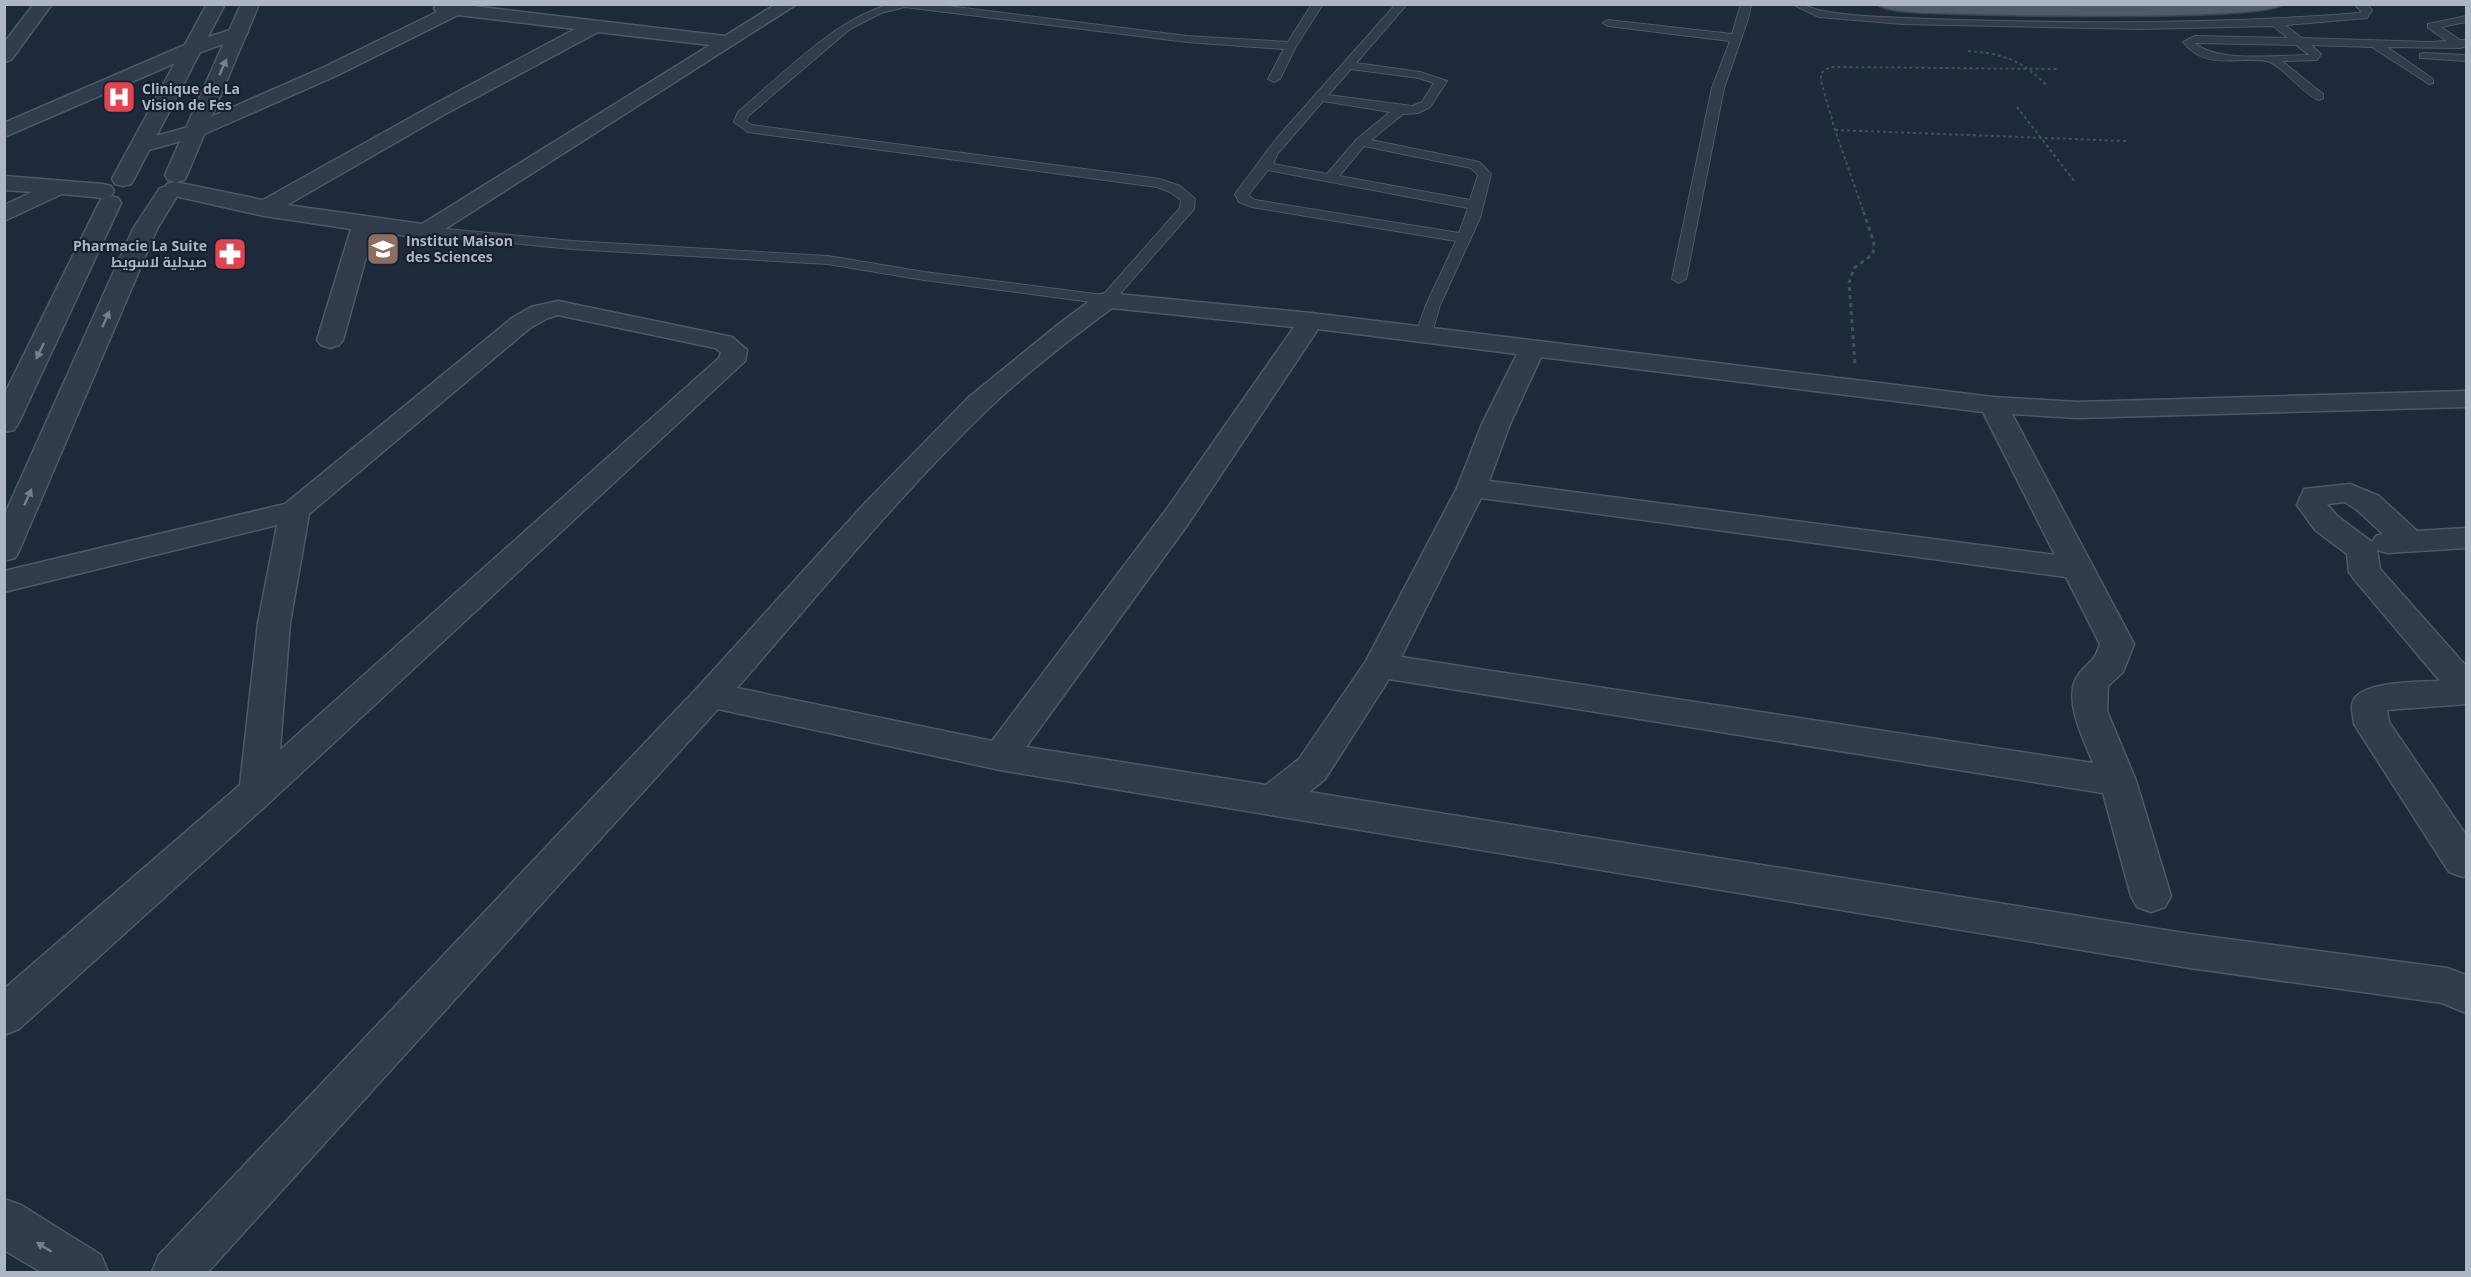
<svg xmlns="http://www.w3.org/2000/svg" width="2471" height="1277" font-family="'Open Sans',Cairo,sans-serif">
  <rect width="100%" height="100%" fill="#1e293b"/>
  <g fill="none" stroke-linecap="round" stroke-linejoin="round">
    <!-- service casing -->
    <g stroke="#505868" stroke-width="2">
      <g id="service">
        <path d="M891 4H932L1187 36 1288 42 1312 4H1323L1296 46 1280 79 1274 82 1268 79 1284 49 1187 42 905 7 881 13 850 29 748 116 746 121 751 125 1160 179 1180 186 1195 199 1194 209 1112 303 1107 304 924 280 828 264 572 249 426 235 419 231 426 227 572 241 828 256 924 272 1103 295 1180 208 1181 200 1170 192 1157 187 748 132 734 122 738 112C781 76 836 18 891 4Z"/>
        <path d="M1396 4H1407L1356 63 1420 72 1447 81 1430 107 1418 113 1403 114 1371 140 1479 162 1491 174 1480 218 1440 305 1431 336 1423 341 1415 336 1426 305 1456 241 1252 207 1239 202 1235 194 1277 138ZM1351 69 1419 78 1434 83 1422 102 1412 106 1328 95ZM1323 101 1390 112 1357 139 1327 174 1273 164 1278 153ZM1364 146 1471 168 1478 175 1470 200 1339 176ZM1268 170 1468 208 1459 233 1255 200 1250 197 1249 194Z"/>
        <polygon points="1741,4 1751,4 1748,19 1724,88 1686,279 1679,283 1672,279 1712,88 1730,41 1608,26 1603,23 1608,20 1732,34"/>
        <path d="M1792 4C1806 4 1811 9 1823 11 1849 16 1878 17 1904 18 2056 24 2208 25 2360 13L2361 11 2354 4H2366L2372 10 2367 18 2285 25 2302 38 2429 42 2447 41 2428 28V24L2466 16V22L2441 27 2460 40H2466V46L2460 48 2387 47 2433 79V83L2429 84 2372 47 2311 45 2321 54 2317 60 2282 61 2323 94V98L2319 100C2302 94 2282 64 2266 61 2236 56 2206 71 2183 42L2195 36 2288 38 2273 26 2141 29 1903 24 1819 17ZM2195 43 2296 45 2309 55C2280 55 2216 63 2195 43Z"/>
        <polygon points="2424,53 2466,55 2466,61 2420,58 2420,54"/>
      </g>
    </g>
    <!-- minor casing -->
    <g stroke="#505868" stroke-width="3">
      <g id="minor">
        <polygon points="34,4 52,4 11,60 4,62 4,43"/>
        <path d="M437 4H474L473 6 725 36 776 4H797L434 236 426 238 373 232 343 340 339 345 330 348 321 345 317 340 351 229 264 216 175 196 167 194 164 189 167 184 175 182 263 200 433 105 575 29 458 15 338 75 202 135 142 152 135 150 131 146 135 142 188 127 324 67 437 12 434 8ZM598 32 710 45 422 224 287 205 447 113Z"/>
        <polygon points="239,27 245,28 248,32 245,36 201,52 4,137 4,123 187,44"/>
        <polygon points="4,176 103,184 111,186 114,191 111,196 103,198 62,194 4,221 4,205 32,192 4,190"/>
        <path d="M1107 293 1311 313 1993 397 2077 402 2466 391V407L2077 418 2012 414 2134 644 2123 672 2108 686 2107 711 2136 781 2171 896 2165 907 2151 912 2137 907 2131 896 2103 793 1389 679 1325 779 1309 792 2190 934 2447 968 2466 975V1013L2442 1003 2190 968 1000 770 718 709 208 1272H152L159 1255 699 686 866 502 969 397 1060 323 1098 295ZM1112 308 1294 327 1166 510 992 741 737 688C818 595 899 495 988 409 1026 373 1070 339 1112 308ZM1318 329 1517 354 1482 424 1457 488 1366 661 1299 759 1266 785 1026 747 1188 524ZM1541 357 1983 412 2055 555 1489 481 1510 424ZM1481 498 2066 577 2100 644C2094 663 2090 660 2079 674 2061 696 2084 740 2093 763L1401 657Z"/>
        <path d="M558 301 732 337 747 350 745 361 271 801 19 1029 4 1035V989L240 785 258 623 277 525 4 592V571L285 504 512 318 531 307ZM558 315 715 348 721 352 719 358 280 750 290 623 309 514 530 328 548 318Z"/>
        <path d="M2350 484 2379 496 2417 531 2466 528V548L2387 553 2377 550 2380 569 2466 666V704L2387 710 2389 722 2466 835V875L2463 877 2449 872 2354 724C2354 718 2351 710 2352 705 2355 680 2422 682 2440 681L2354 579 2349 572 2347 554 2315 530 2297 505 2304 489ZM2345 502 2357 510 2383 534 2376 536 2372 542 2337 516 2327 504Z"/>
        <polygon points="4,1199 21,1205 101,1255 108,1272 41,1272 4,1250"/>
      </g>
    </g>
    <!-- tertiary casing -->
    <g stroke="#505868" stroke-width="3">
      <g id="tertiary">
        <polygon points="207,4 225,4 134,179 131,184 123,186 115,184 112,179"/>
        <polygon points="241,4 259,4 187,175 184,180 176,182 168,180 165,175"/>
        <polygon points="168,186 176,188 179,193 157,229 19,551 15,558 4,561 4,516 133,229 160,188"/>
        <polygon points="110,196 118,198 121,203 18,424 14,430 4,432 4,395 99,203 102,198"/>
      </g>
    </g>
    <!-- primary casing -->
    <g stroke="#3c4454" stroke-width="3">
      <path id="primary" d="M1878 4H2282C2269 21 2001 15 1963 14 1947 13 1886 14 1878 4Z"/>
    </g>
    <!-- path-far1 -->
    <g stroke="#3e5459" stroke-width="2" stroke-dasharray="3 3" stroke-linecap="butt">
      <path d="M1968 51C2002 53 2024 61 2047 86"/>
      <polyline points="2017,107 2075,182"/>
      <polyline points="1835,130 2126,141"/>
      <polyline points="1863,210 1835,130 1821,81 1821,73 1830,67 2058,69"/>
    </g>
    <!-- path -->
    <polyline stroke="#3e5459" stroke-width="3" stroke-dasharray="4 4" stroke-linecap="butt" points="1855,363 1849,283 1854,268 1873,254 1874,242 1862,208"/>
    <!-- service -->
    <use href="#service" fill="#323b4b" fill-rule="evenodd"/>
    <!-- minor -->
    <use href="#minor" fill="#323b4b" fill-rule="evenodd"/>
    <!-- tertiary -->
    <use href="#tertiary" fill="#323b4b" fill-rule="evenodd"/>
    <!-- primary -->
    <use href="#primary" fill="#505a6b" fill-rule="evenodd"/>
  </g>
  <!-- one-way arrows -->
  <defs><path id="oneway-solid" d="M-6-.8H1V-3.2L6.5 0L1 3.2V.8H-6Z" transform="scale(1.5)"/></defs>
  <g fill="#767e8f">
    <use href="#oneway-solid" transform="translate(223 67) rotate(-66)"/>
    <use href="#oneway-solid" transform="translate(106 319) rotate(-66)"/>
    <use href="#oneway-solid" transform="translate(40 351) rotate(116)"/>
    <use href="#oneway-solid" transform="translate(28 497) rotate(-66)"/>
    <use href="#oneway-solid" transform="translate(44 1247) rotate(-148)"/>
  </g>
  <!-- icons -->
  <defs>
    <g id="hospital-square" transform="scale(1.725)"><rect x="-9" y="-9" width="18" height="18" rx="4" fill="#e0444e" stroke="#18202f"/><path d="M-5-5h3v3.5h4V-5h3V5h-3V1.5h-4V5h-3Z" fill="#fff"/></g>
    <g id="school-square" transform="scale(1.725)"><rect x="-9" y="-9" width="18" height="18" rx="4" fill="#8d6e63" stroke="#18202f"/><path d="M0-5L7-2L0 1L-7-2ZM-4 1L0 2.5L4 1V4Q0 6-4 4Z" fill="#fff"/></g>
    <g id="pharmacy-square" transform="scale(1.725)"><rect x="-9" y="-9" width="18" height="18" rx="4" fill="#e0444e" stroke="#18202f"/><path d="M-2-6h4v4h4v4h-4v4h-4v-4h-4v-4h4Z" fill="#fff"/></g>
  </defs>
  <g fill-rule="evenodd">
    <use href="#hospital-square" x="119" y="97"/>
    <use href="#school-square" x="383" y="249"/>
    <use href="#pharmacy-square" x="230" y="254"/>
  </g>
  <g text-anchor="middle" stroke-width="4.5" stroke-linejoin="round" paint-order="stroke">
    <!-- far-poi labels -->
    <g font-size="14" font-weight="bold" fill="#adb5c7" stroke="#18202f" text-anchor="start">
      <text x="142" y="94">Clinique de La<tspan x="142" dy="16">Vision de Fes</tspan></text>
      <text x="406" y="246">Institut Maison<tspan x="406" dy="16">des Sciences</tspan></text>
      <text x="207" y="251" text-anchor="end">Pharmacie La Suite<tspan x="207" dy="16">صيدلية لاسويط</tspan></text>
    </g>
  </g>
  <!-- border -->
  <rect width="2471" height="1277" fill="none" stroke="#adb5c7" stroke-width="12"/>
</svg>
